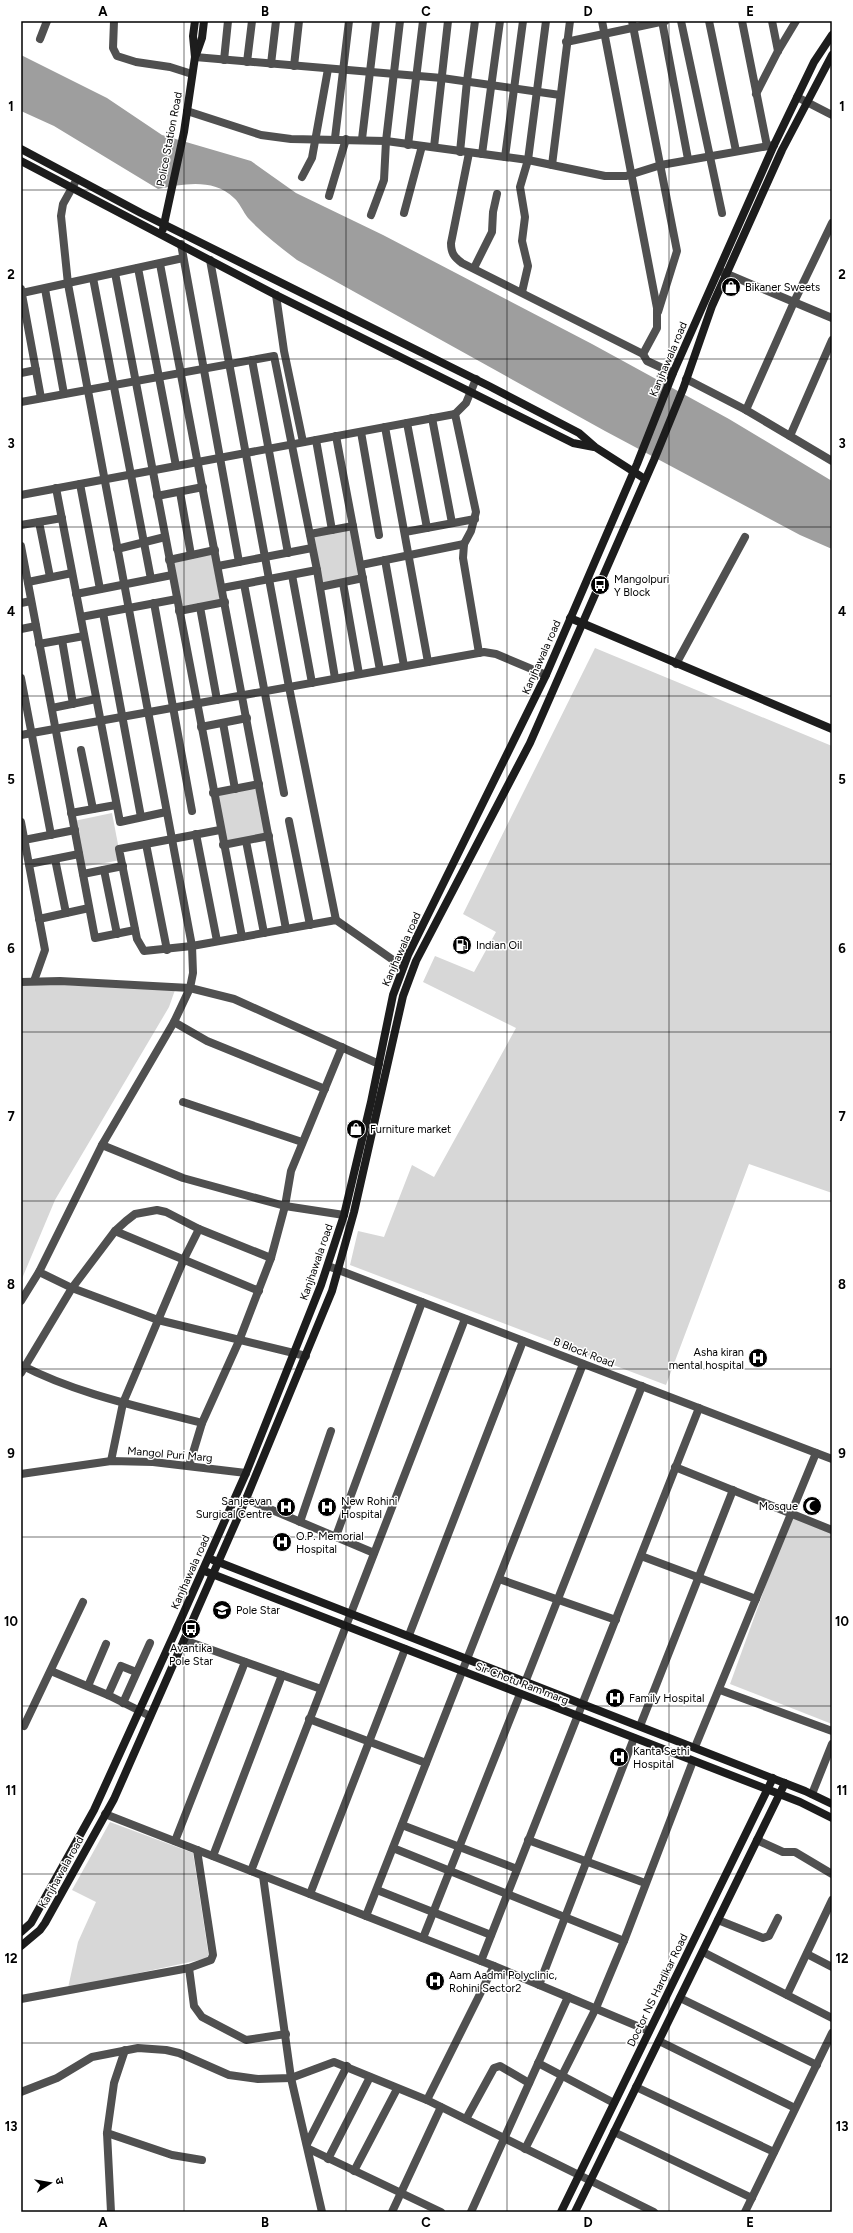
<svg xmlns="http://www.w3.org/2000/svg" width="853" height="2233" font-family="Figtree,'Noto Sans Devanagari',sans-serif">
  <rect width="100%" height="100%" fill="#fff"/>
  <!-- green -->
  <g fill="#d7d7d7">
    <polygon points="351,529 360,575 322,583 313,536"/>
    <polygon points="212,554 220,601 182,608 173,562"/>
    <polygon points="595,648 832,746 832,1193 749,1164 666,1385 350,1265 358,1231 384,1237 412,1165 434,1177 516,1028 423,982 435,956 474,972 496,932 463,914"/>
    <polygon points="256,788 265,835 226,842 217,795"/>
    <polygon points="112,813 121,860 82,867 74,821"/>
    <polygon points="24,983 175,990 169,1007 55,1200 21,1281 21,984"/>
    <polygon points="792,1513 832,1530 832,1724 730,1684"/>
    <polygon points="110,1822 193,1853 209,1958 68,1988 78,1942 96,1902 72,1890"/>
  </g>
  <!-- water -->
  <path fill="#9e9e9e" d="M21 55 107 98 162 135 251 161 296 193 383 235 592 344 729 419 832 481V549L800 535 605 431 297 260C280 247 263 234 248 218 243 212 240 203 234 198 213 178 184 184 158 189L54 126 21 111Z"/>
  <g fill="none" stroke-linecap="round" stroke-linejoin="round">
    <!-- street -->
    <g stroke="#505050" stroke-width="8">
      <polyline points="114,21 113,48 117,56 136,62 170,67 192,74"/>
      <polyline points="602,21 657,308 657,328 643,354 647,361 673,373"/>
      <polyline points="632,21 677,251 658,312"/>
      <polyline points="662,21 688,159"/>
      <polyline points="681,21 722,213"/>
      <polyline points="709,21 736,151"/>
      <polyline points="742,21 767,146"/>
      <polyline points="772,21 778,51"/>
      <polyline points="40,39 47,21"/>
      <polyline points="566,42 665,21"/>
      <polyline points="195,57 442,78 560,95"/>
      <polyline points="224,60 228,21"/>
      <polyline points="247,62 252,21"/>
      <polyline points="271,64 276,21"/>
      <polyline points="294,66 299,21"/>
      <polyline points="756,94 778,51 796,21"/>
      <polyline points="797,97 832,115"/>
      <polyline points="187,111 261,135 291,139 386,141 528,160 605,176 626,176 661,165 774,145"/>
      <polyline points="335,138 349,21"/>
      <polyline points="362,139 376,21"/>
      <polyline points="408,145 423,21"/>
      <polyline points="434,147 448,21"/>
      <polyline points="460,152 467,81 475,21"/>
      <path d="M469 153 451 243C451 253 454 257 462 263L643 354"/>
      <polyline points="482,154 500,21"/>
      <polyline points="505,157 523,21"/>
      <polyline points="552,165 570,21"/>
      <polyline points="302,177 312,158 328,69"/>
      <polyline points="329,196 346,139"/>
      <polyline points="404,213 422,146"/>
      <polyline points="371,215 384,180 386,141 400,21"/>
      <polyline points="181,244 239,562"/>
      <polyline points="210,260 289,687 336,920"/>
      <polyline points="160,264 286,929"/>
      <polyline points="138,268 176,466"/>
      <polyline points="474,268 492,232 493,212 497,194"/>
      <polyline points="720,271 832,318"/>
      <polyline points="115,273 242,937"/>
      <polyline points="93,278 151,579"/>
      <polyline points="21,289 41,398"/>
      <polyline points="45,289 64,394"/>
      <polyline points="522,292 528,266 522,241 525,217 520,187 528,160 546,21"/>
      <polyline points="22,293 183,258"/>
      <polyline points="276,295 284,351 303,442"/>
      <polyline points="252,360 288,553"/>
      <polyline points="21,373 36,370"/>
      <polyline points="686,379 746,410 832,461"/>
      <polyline points="21,402 274,356 317,570 335,678"/>
      <polyline points="746,410 794,302 832,223"/>
      <polyline points="455,414 476,512 471,531 464,544 463,558 479,653"/>
      <polyline points="432,418 452,523"/>
      <polyline points="407,423 427,528"/>
      <polyline points="385,427 428,662"/>
      <polyline points="361,432 379,535"/>
      <polyline points="336,436 380,670"/>
      <polyline points="790,436 832,340"/>
      <polyline points="316,440 332,530"/>
      <polyline points="80,484 100,589"/>
      <polyline points="56,488 120,822 166,812"/>
      <polyline points="180,492 191,555"/>
      <polyline points="21,495 455,414 466,403 476,379"/>
      <polyline points="157,496 203,487"/>
      <polyline points="39,522 50,577"/>
      <polyline points="21,525 62,518"/>
      <polyline points="405,532 475,519"/>
      <polyline points="310,534 353,526"/>
      <polyline points="21,546 95,938 135,930"/>
      <polyline points="117,549 165,537"/>
      <polyline points="169,560 215,550"/>
      <polyline points="385,560 404,666"/>
      <polyline points="361,565 464,544"/>
      <polyline points="218,566 312,548"/>
      <polyline points="292,575 312,683"/>
      <polyline points="28,582 72,573"/>
      <polyline points="343,583 359,674"/>
      <polyline points="244,584 284,793"/>
      <polyline points="320,587 363,578"/>
      <polyline points="222,588 317,570"/>
      <polyline points="76,594 172,575"/>
      <polyline points="21,603 31,601"/>
      <polyline points="154,603 192,811"/>
      <polyline points="200,607 217,700"/>
      <polyline points="179,611 225,602"/>
      <polyline points="103,613 141,817"/>
      <polyline points="81,617 177,599"/>
      <polyline points="21,629 36,626"/>
      <polyline points="62,640 73,704"/>
      <polyline points="39,644 84,636"/>
      <polyline points="676,664 745,537"/>
      <polyline points="21,678 51,835"/>
      <polyline points="52,708 96,699"/>
      <polyline points="223,723 235,789"/>
      <polyline points="201,727 247,718"/>
      <polyline points="21,735 484,652 496,654 546,675"/>
      <polyline points="81,750 93,809"/>
      <polyline points="213,793 259,784"/>
      <polyline points="71,813 116,805"/>
      <polyline points="289,821 310,925"/>
      <polyline points="21,822 45,950 34,981"/>
      <polyline points="220,830 119,849 137,939 144,951 192,946 336,920 403,967"/>
      <polyline points="196,834 217,941"/>
      <polyline points="24,840 75,830"/>
      <polyline points="246,841 264,933"/>
      <polyline points="146,844 167,950"/>
      <polyline points="223,845 269,836"/>
      <polyline points="55,859 66,913"/>
      <polyline points="29,864 79,854"/>
      <polyline points="104,870 117,934"/>
      <polyline points="83,874 123,866"/>
      <polyline points="39,919 89,908"/>
      <polyline points="21,982 60,981 190,988 234,999 379,1064"/>
      <polyline points="174,1022 207,1041 325,1089"/>
      <polyline points="183,1102 302,1142"/>
      <polyline points="102,1145 183,1178 285,1206 344,1215"/>
      <polyline points="115,1231 259,1291"/>
      <polyline points="328,1266 832,1459"/>
      <polyline points="39,1272 72,1288 158,1320 306,1356"/>
      <polyline points="21,1301 39,1272 102,1145 174,1022 190,988 193,973 192,946 68,284 61,216 63,204 77,179"/>
      <path d="M21 1365C77 1394 141 1407 202 1423"/>
      <polyline points="21,1373 72,1288 115,1231 126,1221 135,1214 157,1210 166,1212 199,1229 271,1258"/>
      <polyline points="111,1461 123,1403 184,1259 199,1229"/>
      <polyline points="189,1466 202,1423 239,1341 271,1258 285,1206 291,1171 342,1047"/>
      <polyline points="675,1467 832,1530"/>
      <polyline points="21,1474 111,1461 153,1462 246,1473"/>
      <polyline points="246,1499 374,1553"/>
      <polyline points="300,1522 331,1431"/>
      <polyline points="336,1536 422,1302"/>
      <polyline points="641,1556 756,1599"/>
      <polyline points="499,1579 616,1620"/>
      <polyline points="409,1635 523,1341"/>
      <polyline points="184,1640 321,1689"/>
      <polyline points="51,1671 108,1695 150,1716"/>
      <polyline points="526,1680 642,1386"/>
      <polyline points="88,1686 106,1644"/>
      <polyline points="720,1690 832,1731"/>
      <polyline points="108,1695 121,1666 136,1672"/>
      <polyline points="123,1703 150,1643"/>
      <polyline points="309,1719 426,1763"/>
      <polyline points="24,1726 83,1602"/>
      <polyline points="640,1726 733,1490"/>
      <polyline points="695,1747 816,1453"/>
      <polyline points="812,1794 832,1744"/>
      <polyline points="105,1814 494,1966 649,2031"/>
      <polyline points="402,1825 517,1869"/>
      <polyline points="528,1840 645,1883"/>
      <polyline points="757,1840 783,1852 795,1852 832,1874"/>
      <polyline points="175,1841 245,1662"/>
      <polyline points="393,1848 624,1941"/>
      <polyline points="213,1856 282,1675"/>
      <polyline points="251,1871 465,1319"/>
      <polyline points="263,1876 291,2078 322,2212"/>
      <polyline points="377,1890 491,1935"/>
      <polyline points="310,1894 405,1649"/>
      <polyline points="366,1916 583,1364"/>
      <polyline points="718,1920 763,1938 769,1936 778,1918"/>
      <polyline points="423,1938 520,1694"/>
      <polyline points="703,1952 832,2018"/>
      <polyline points="807,1954 832,1967"/>
      <polyline points="481,1961 699,1408"/>
      <polyline points="189,1968 194,2006 202,2017 246,2040 286,2034"/>
      <polyline points="539,1985 634,1738"/>
      <polyline points="787,1995 832,1900"/>
      <polyline points="680,1998 817,2065"/>
      <polyline points="21,1999 189,1968 211,1960 213,1955 197,1850"/>
      <polyline points="659,2041 795,2108"/>
      <polyline points="538,2063 614,2103"/>
      <polyline points="636,2087 774,2152"/>
      <polyline points="21,2092 57,2078 92,2057 138,2048 166,2050 179,2053 229,2075 258,2079 291,2078 334,2062 427,2100 654,2212"/>
      <polyline points="427,2100 494,1966"/>
      <polyline points="466,2119 494,2068 500,2066 529,2083"/>
      <polyline points="614,2132 752,2198"/>
      <polyline points="107,2133 172,2155 202,2160"/>
      <polyline points="307,2144 347,2066"/>
      <polyline points="309,2149 441,2212"/>
      <polyline points="525,2149 596,2008 624,1941 693,1761"/>
      <polyline points="328,2159 370,2077"/>
      <polyline points="354,2171 397,2089"/>
      <polyline points="111,2212 107,2133 114,2083 125,2050"/>
      <polyline points="392,2212 441,2107"/>
      <polyline points="471,2212 568,1997"/>
      <polyline points="745,2212 832,2033"/>
    </g>
    <!-- secondary -->
    <g stroke="#1d1d1d" stroke-width="8">
      <polyline points="196,55 202,38 204,21"/>
      <polyline points="21,149 141,213 489,386 579,433 595,447 645,479"/>
      <polyline points="21,161 276,295 573,443 594,447"/>
      <polyline points="163,229 184,132 195,57 193,36 195,21"/>
      <polyline points="570,618 832,729"/>
      <polyline points="213,1560 805,1791 832,1804"/>
      <polyline points="207,1572 800,1802 832,1818"/>
      <polyline points="21,1932 31,1923 94,1810 176,1630 246,1473 321,1285 344,1215 371,1102 393,995 408,955 546,675 637,464 673,373 774,145 814,62 832,35"/>
      <polyline points="21,1946 40,1930 45,1923 114,1799 246,1499 332,1291 354,1212 403,996 416,961 530,743 654,460 683,389 712,306 782,150 832,55"/>
      <polyline points="561,2212 773,1778"/>
      <polyline points="575,2212 785,1783"/>
    </g>
  </g>
  <!-- grid -->
  <path fill="none" stroke="#000" stroke-width="1" stroke-opacity="0.55" d="M184 21V2212M346 21V2212M507 21V2212M669 21V2212M21 190H832M21 359H832M21 527H832M21 696H832M21 864H832M21 1032H832M21 1201H832M21 1369H832M21 1537H832M21 1706H832M21 1874H832M21 2043H832"/>
  <!-- icons -->
  <defs>
    <g id="shop-disc" transform="scale(1)"><circle r="9.5" fill="#000" stroke="#fff"/><path d="M-5-2.5h2.3a2.7 3.5 0 0 1 5.4 0H5L5.5 6h-11ZM-1.5-2.5h3a1.5 2.3 0 0 0-3 0Z" fill="#fff"/></g>
    <g id="bus-disc" transform="scale(1)"><circle r="9.5" fill="#000" stroke="#fff"/><path d="M-5-6H5V4H4V6H2V4H-2V6H-4V4H-5ZM-3.5-4V0h7V-4ZM-3.5 1.2v1.5H-2V1.2ZM2 1.2v1.5H3.5V1.2Z" fill="#fff"/></g>
    <g id="fuel-disc" transform="scale(1)"><circle r="9.5" fill="#000" stroke="#fff"/><path d="M-5.5-6h7V0h2V4h1.3V-2.5L3-4.5l.8-.8L6-3V5H2.5V1h-1V6h-7ZM-4.2-4.7v3.2H.2V-4.7Z" fill="#fff"/></g>
    <g id="hospital-disc" transform="scale(1)"><circle r="9.5" fill="#000" stroke="#fff"/><path d="M-5-5h3v3.5h4V-5h3V5h-3V1.5h-4V5h-3Z" fill="#fff"/></g>
    <g id="mosque-disc" transform="scale(1)"><circle r="9.5" fill="#000" stroke="#fff"/><path d="M3.5-4.9A6 6 0 1 0 3.5 4.9A5 5 0 1 1 3.5-4.9Z" fill="#fff"/></g>
    <g id="school-disc" transform="scale(1)"><circle r="9.5" fill="#000" stroke="#fff"/><path d="M0-5L7-2L0 1L-7-2ZM-4 1L0 2.5L4 1V4Q0 6-4 4Z" fill="#fff"/></g>
  </defs>
  <g fill-rule="evenodd">
    <use href="#shop-disc" x="731" y="287"/>
    <use href="#bus-disc" x="600" y="585"/>
    <use href="#fuel-disc" x="462" y="945"/>
    <use href="#shop-disc" x="356" y="1129"/>
    <use href="#hospital-disc" x="758" y="1358"/>
    <use href="#mosque-disc" x="812" y="1506"/>
    <use href="#hospital-disc" x="286" y="1507"/>
    <use href="#hospital-disc" x="327" y="1507"/>
    <use href="#hospital-disc" x="282" y="1542"/>
    <use href="#school-disc" x="222" y="1610"/>
    <use href="#bus-disc" x="191" y="1629"/>
    <use href="#hospital-disc" x="615" y="1698"/>
    <use href="#hospital-disc" x="619" y="1757"/>
    <use href="#hospital-disc" x="435" y="1981"/>
  </g>
  <g text-anchor="middle" stroke-width="3" stroke-linejoin="round" paint-order="stroke">
    <!-- street labels -->
    <g font-size="11" fill="#000" stroke="#fff">
      <text transform="translate(169 139) rotate(-79)" y="4">Police Station Road</text>
      <text transform="translate(668 359) rotate(-67)" y="4">Kanjhawala road</text>
      <text transform="translate(541 657) rotate(-66)" y="4">Kanjhawala road</text>
      <text transform="translate(401 949) rotate(-66)" y="4">Kanjhawala road</text>
      <text transform="translate(316 1262) rotate(-71)" y="4">Kanjhawala road</text>
      <text transform="translate(584 1352) rotate(21)" y="4">B Block Road</text>
      <text transform="translate(170 1454) rotate(5)" y="4">Mangol Puri Marg</text>
      <text transform="translate(190 1572) rotate(-66)" y="4">Kanjhawala road</text>
      <text transform="translate(522 1683) rotate(21)" y="4">Sir Chotu Ram marg</text>
      <text transform="translate(61 1872) rotate(-61)" y="4">Kanjhawala road</text>
      <text transform="translate(657 1990) rotate(-64)" y="4">Doctor NS Hardikar Road</text>
    </g>
    <!-- poi labels -->
    <g font-size="11" fill="#000" stroke="#fff" text-anchor="start">
      <text x="745" y="291">Bikaner Sweets</text>
      <text x="614" y="583">Mangolpuri<tspan x="614" dy="13">Y Block</tspan></text>
      <text x="476" y="949">Indian Oil</text>
      <text x="370" y="1133">Furniture market</text>
      <text x="744" y="1356" text-anchor="end">Asha kiran<tspan x="744" dy="13">mental hospital</tspan></text>
      <text x="272" y="1505" text-anchor="end">Sanjeevan<tspan x="272" dy="13">Surgical Centre</tspan></text>
      <text x="341" y="1505">New Rohini<tspan x="341" dy="13">Hospital</tspan></text>
      <text x="798" y="1510" text-anchor="end">Mosque</text>
      <text x="296" y="1540">O.P. Memorial<tspan x="296" dy="13">Hospital</tspan></text>
      <text x="236" y="1614">Pole Star</text>
      <text x="191" y="1652" text-anchor="middle">Avantika<tspan x="191" dy="13">Pole Star</tspan></text>
      <text x="629" y="1702">Family Hospital</text>
      <text x="633" y="1755">Kanta Sethi<tspan x="633" dy="13">Hospital</tspan></text>
      <text x="449" y="1979">Aam Aadmi Polyclinic,<tspan x="449" dy="13">Rohini Sector2</tspan></text>
    </g>
  </g>
  <!-- border -->
  <rect width="853" height="2233" fill="none" stroke="#ffffff" stroke-width="44"/>
  <!-- north arrow -->
  <g transform="translate(50 2183) rotate(78)" stroke="#ffffff" stroke-width="3" paint-order="stroke">
  <path d="M0-3L7 15L0 10L-7 15Z" fill="#000000"/>
  <text y="-6" font-size="11" font-weight="bold" text-anchor="middle" fill="#000000">उ</text>
  </g>
  <rect x="22" y="22" width="809" height="2189" fill="none" stroke="#000" stroke-width="1.5"/>
  <g font-size="13" text-anchor="middle" font-weight="bold" fill="#000">
    <text x="103" y="16">A</text>
    <text x="265" y="16">B</text>
    <text x="426" y="16">C</text>
    <text x="588" y="16">D</text>
    <text x="750" y="16">E</text>
    <text x="11" y="111">1</text>
    <text x="842" y="111">1</text>
    <text x="11" y="279">2</text>
    <text x="842" y="279">2</text>
    <text x="11" y="448">3</text>
    <text x="842" y="448">3</text>
    <text x="11" y="616">4</text>
    <text x="842" y="616">4</text>
    <text x="11" y="784">5</text>
    <text x="842" y="784">5</text>
    <text x="11" y="953">6</text>
    <text x="842" y="953">6</text>
    <text x="11" y="1121">7</text>
    <text x="842" y="1121">7</text>
    <text x="11" y="1289">8</text>
    <text x="842" y="1289">8</text>
    <text x="11" y="1458">9</text>
    <text x="842" y="1458">9</text>
    <text x="11" y="1626">10</text>
    <text x="842" y="1626">10</text>
    <text x="11" y="1795">11</text>
    <text x="842" y="1795">11</text>
    <text x="11" y="1963">12</text>
    <text x="842" y="1963">12</text>
    <text x="11" y="2131">13</text>
    <text x="842" y="2131">13</text>
    <text x="103" y="2227">A</text>
    <text x="265" y="2227">B</text>
    <text x="426" y="2227">C</text>
    <text x="588" y="2227">D</text>
    <text x="750" y="2227">E</text>
  </g>
</svg>
